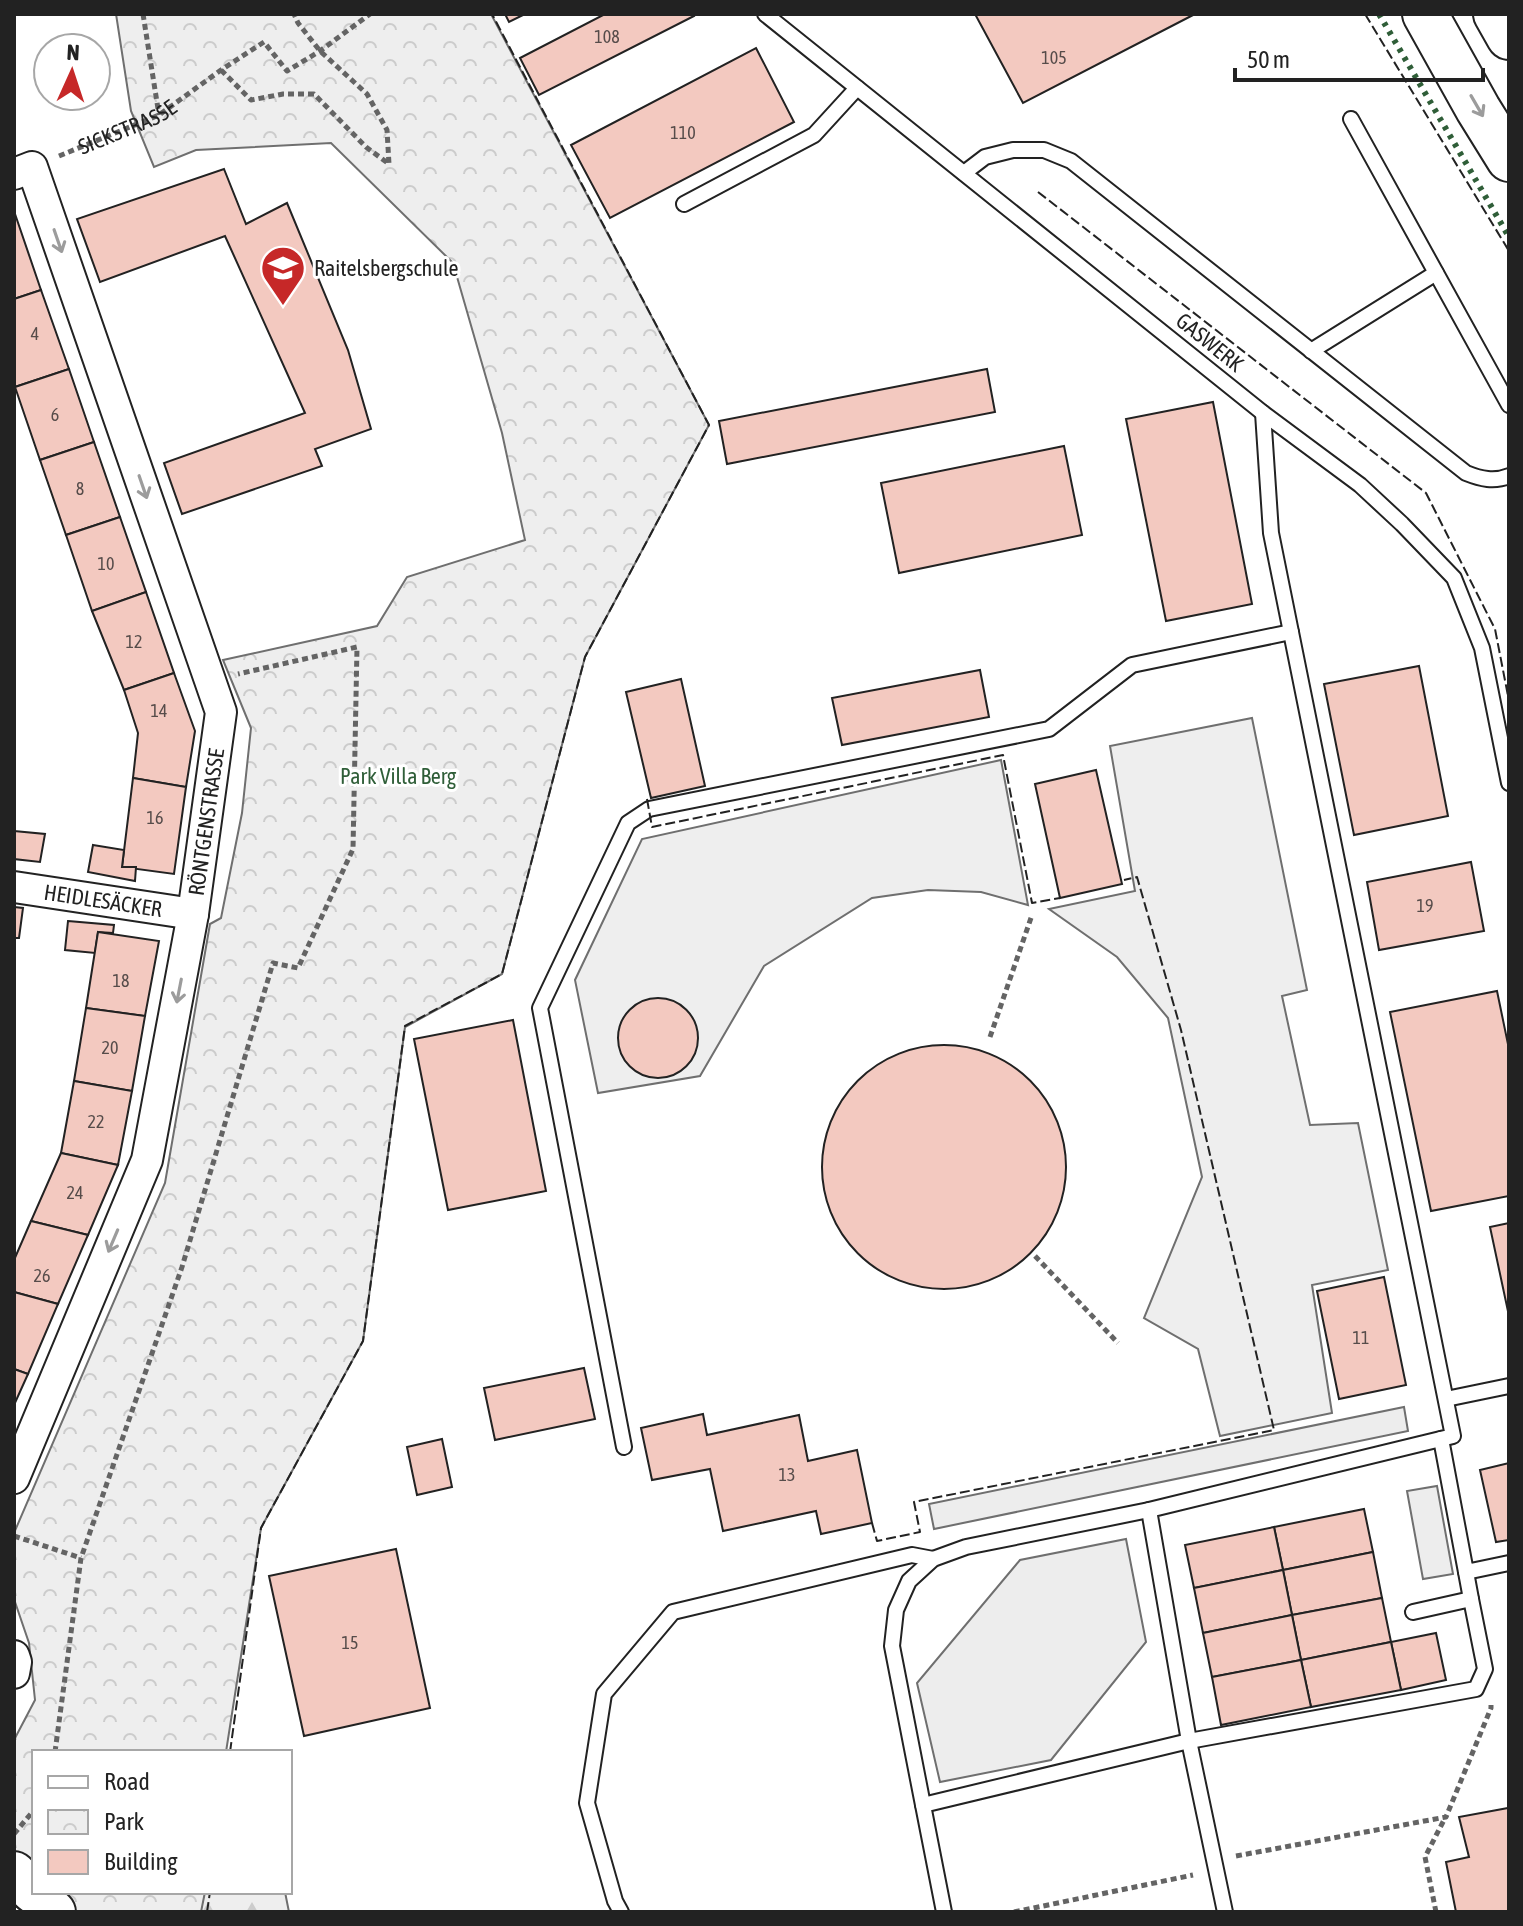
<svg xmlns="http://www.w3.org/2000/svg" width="1523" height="1926" font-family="'Asap Condensed',sans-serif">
  <defs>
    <pattern id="forest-firs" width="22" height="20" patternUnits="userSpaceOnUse" patternTransform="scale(2)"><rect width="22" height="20" fill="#eee"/><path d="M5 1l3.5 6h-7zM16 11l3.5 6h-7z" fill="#ccc"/></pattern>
    <pattern id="park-crowns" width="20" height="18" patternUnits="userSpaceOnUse" patternTransform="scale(2)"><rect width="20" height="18" fill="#eee"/><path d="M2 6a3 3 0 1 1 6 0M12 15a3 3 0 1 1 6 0" fill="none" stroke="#ccc"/></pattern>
  </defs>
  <rect width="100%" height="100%" fill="#fff"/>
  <!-- grass -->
  <g fill="#eee" stroke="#6f6f6f" stroke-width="2">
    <polygon points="1252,718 1307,990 1282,996 1310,1125 1358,1123 1388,1270 1312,1285 1332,1413 1220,1436 1198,1349 1144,1318 1202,1177 1168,1018 1117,957 1049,909 1135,891 1110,746"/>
    <polygon points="1001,760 1028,905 981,892 928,890 872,898 764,966 700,1076 598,1093 575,980 642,839"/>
  </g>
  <!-- forest -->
  <polygon fill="url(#forest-firs)" stroke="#6f6f6f" stroke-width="2" points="60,1892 285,1892 289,1912 76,1912"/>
  <!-- park -->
  <g fill="url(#park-crowns)" stroke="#6f6f6f" stroke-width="2">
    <polygon points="116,14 491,14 709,425 585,657 502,974 405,1027 363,1341 261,1528 226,1752 34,1752 34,1871 14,1853 14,1740 35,1700 29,1643 14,1599 14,1533 165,1183 210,924 221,918 242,813 251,728 223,660 377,626 407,577 525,540 502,433 453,263 331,143 196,150 154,167 131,111"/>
    <polygon points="53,1892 205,1892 201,1912 72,1912"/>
  </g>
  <!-- parking -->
  <g fill="#ededed" stroke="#6f6f6f" stroke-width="2">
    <polygon points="1404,1407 1408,1431 934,1529 929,1504"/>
    <polygon points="1437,1486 1453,1574 1423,1579 1407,1491"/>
    <polygon points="1126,1539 1146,1642 1051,1760 940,1782 917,1683 1020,1560"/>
  </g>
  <!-- building -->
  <g fill="#f3c9c0" stroke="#222" stroke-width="2">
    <polygon points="505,14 525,14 509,22"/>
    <polygon points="605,14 693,14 694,16 539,95 520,58"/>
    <polygon points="975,14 1195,14 1023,103"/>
    <polygon points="756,48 794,122 610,218 571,145"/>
    <polygon points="224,169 246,224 287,203 348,350 371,429 315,449 322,466 182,514 164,463 305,413 225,236 100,282 77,219"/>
    <polygon points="14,211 41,290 14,299"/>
    <polygon points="41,290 69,369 15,387 14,299"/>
    <polygon points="69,369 94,442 40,460 15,387"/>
    <polygon points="987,369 995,412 727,464 719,421"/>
    <polygon points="1213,402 1252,604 1166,621 1126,419"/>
    <polygon points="94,442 120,517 66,535 40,460"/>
    <polygon points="1064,446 1082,535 899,573 881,483"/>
    <polygon points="120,517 146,592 92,611 66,535"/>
    <polygon points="146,592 174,673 124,690 92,611"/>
    <polygon points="1419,666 1448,816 1354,835 1324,684"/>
    <polygon points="980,670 989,717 842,745 832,698"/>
    <polygon points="174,673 195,731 186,787 133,778 138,733 124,690"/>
    <polygon points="681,679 705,786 651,798 626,692"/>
    <polygon points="1096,770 1122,884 1060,898 1035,784"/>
    <polygon points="133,778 186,787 174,874 122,867"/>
    <polygon points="14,831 45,834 40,862 14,859"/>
    <polygon points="93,845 124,850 122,867 136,867 135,881 88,872"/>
    <polygon points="1471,862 1484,931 1379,950 1367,882"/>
    <polygon points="14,907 23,908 19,938 14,938"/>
    <polygon points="68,921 114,925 113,933 98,932 95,953 65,950"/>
    <polygon points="98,932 159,941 145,1016 86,1008"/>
    <polygon points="1497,991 1509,1049 1509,1196 1431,1211 1390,1012"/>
    <circle cx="658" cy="1038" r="40"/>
    <polygon points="86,1008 145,1016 132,1091 74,1081"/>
    <polygon points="513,1020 546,1191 448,1210 414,1039"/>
    <circle cx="944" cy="1167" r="122"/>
    <polygon points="74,1081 132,1091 118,1165 61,1153"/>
    <polygon points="61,1153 118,1165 88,1235 31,1221"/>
    <polygon points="31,1221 88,1235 58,1304 14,1292 14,1260"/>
    <polygon points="1509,1223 1509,1316 1490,1227"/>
    <polygon points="1384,1277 1406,1385 1339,1399 1317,1291"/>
    <polygon points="14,1292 58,1304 28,1374 14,1369"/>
    <polygon points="584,1368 595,1419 495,1440 484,1388"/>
    <polygon points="14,1369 28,1374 14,1405"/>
    <polygon points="703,1414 707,1435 799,1415 808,1461 857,1450 872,1523 821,1534 816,1511 723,1531 710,1469 652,1480 641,1428"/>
    <polygon points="442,1439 452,1487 417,1495 407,1447"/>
    <polygon points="1509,1463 1509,1540 1496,1542 1480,1470"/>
    <polygon points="1364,1509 1373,1552 1283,1570 1274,1527"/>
    <polygon points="1274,1527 1283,1570 1194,1588 1185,1545"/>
    <polygon points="396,1549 430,1708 304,1736 269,1576"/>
    <polygon points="1373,1552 1382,1598 1292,1615 1283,1570"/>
    <polygon points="1283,1570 1292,1615 1203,1633 1194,1588"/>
    <polygon points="1382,1598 1391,1642 1301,1660 1292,1615"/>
    <polygon points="1292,1615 1301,1660 1212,1677 1203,1633"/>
    <polygon points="1436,1633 1446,1680 1401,1690 1391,1642"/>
    <polygon points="1391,1642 1401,1690 1311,1707 1301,1660"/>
    <polygon points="1301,1660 1311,1707 1221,1725 1212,1677"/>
    <polygon points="1508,1808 1509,1912 1456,1912 1446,1862 1469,1857 1459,1817"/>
  </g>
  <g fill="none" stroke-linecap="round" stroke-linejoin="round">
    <!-- service casing -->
    <g stroke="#222" stroke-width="18">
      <g id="service">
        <polyline points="765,14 1263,413 1360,485 1402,524 1454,578 1482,648 1509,783"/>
        <polyline points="1351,119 1509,405"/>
        <path d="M964 173 985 157 1013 150H1044L1071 161 1466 473C1481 479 1494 482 1509 476"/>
        <polyline points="684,204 814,135 857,88"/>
        <polyline points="1311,351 1436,273"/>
        <polyline points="1446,1399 1509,1386"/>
        <polyline points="1441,1439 1466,1572 1509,1563"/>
        <polyline points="624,1447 540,1008 628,823 649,809 1049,729 1132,665 1291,632"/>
        <polyline points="1413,1612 1471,1599 1466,1572"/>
        <polyline points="923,1805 892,1646 896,1610 909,1581 933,1559 966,1547 1149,1510"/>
        <polyline points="621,1912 615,1901 587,1803 604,1694 673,1612 912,1555 933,1559"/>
        <polyline points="944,1912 923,1805 1189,1741 1476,1689 1485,1669 1471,1599"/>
        <polyline points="1225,1912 1189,1741 1149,1510 1453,1436 1271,533 1263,413"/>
      </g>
    </g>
    <!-- minor casing -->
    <g stroke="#222" stroke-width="34">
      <g id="minor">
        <polyline points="14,174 32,167 221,712 193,914 147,1160 14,1478"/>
        <path id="s2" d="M14 887 193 914"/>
        <polyline points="14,1656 16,1662 14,1673"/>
      </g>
    </g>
    <!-- secondary casing -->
    <g stroke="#222" stroke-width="46">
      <polyline id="secondary" points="14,1873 54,1912"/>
    </g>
    <!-- trunk casing -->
    <g stroke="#222" stroke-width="48">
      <g id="trunk">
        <polyline points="1425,14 1478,109 1509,159"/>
        <polyline points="1496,14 1509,37"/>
      </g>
    </g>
    <!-- path -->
    <g stroke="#646464" stroke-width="5" stroke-dasharray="6 4" stroke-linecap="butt">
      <polyline points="143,14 159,115"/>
      <polyline points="221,70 251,100 283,94 314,94 366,147 389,164 387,130 367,94 320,51 298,23 294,14"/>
      <path id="s1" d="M59 156 159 115 221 70 264 42 287 71 320 51 370 14"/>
      <polyline points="990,1037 1032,915"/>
      <polyline points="1035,1256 1118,1343"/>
      <polyline points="14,1536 81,1558"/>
      <polyline points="55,1752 81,1558 182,1267 273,963 298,968 353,849 357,647 238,674"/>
      <polyline points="14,1834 34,1810"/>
      <polyline points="1236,1856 1446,1817 1491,1708 1491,1705"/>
      <polyline points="1014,1912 1193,1875"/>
      <polyline points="1436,1912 1425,1857 1445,1818"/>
    </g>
    <!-- service -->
    <use href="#service" stroke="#fff" stroke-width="14"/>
    <!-- minor -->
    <use href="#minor" stroke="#fff" stroke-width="30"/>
    <!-- secondary -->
    <use href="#secondary" stroke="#fff" stroke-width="42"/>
    <!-- trunk -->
    <use href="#trunk" stroke="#fff" stroke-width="44"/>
    <!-- tram -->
    <polyline stroke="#222" stroke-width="2" points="14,1905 24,1912"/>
    <!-- hedge -->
    <polyline stroke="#2f5e38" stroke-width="6" stroke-dasharray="4 6" stroke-linecap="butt" points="1379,14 1509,237"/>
    <!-- fence -->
    <g stroke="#222" stroke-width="2" stroke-dasharray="10 4" stroke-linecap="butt">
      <polyline points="1365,14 1509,251"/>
      <polyline points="1038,192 1426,493 1495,629 1509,701"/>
      <polyline points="647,799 652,827 1003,755 1032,903 1060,898"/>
      <polyline points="872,1523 877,1541 920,1532 914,1502 1274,1430 1181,1030 1137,877 1124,880"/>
      <polyline points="230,1752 261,1528 363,1341 405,1026 502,974 585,657 709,425 492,14"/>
      <polyline points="207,1912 210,1892"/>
    </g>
  </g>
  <!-- one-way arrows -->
  <defs><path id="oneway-shaft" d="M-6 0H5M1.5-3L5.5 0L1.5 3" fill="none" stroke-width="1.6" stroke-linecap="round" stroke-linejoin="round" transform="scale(2)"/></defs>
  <g stroke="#9c9c9c">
    <use href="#oneway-shaft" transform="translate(1477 106) rotate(60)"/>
    <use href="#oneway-shaft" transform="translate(58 241) rotate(71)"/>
    <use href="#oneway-shaft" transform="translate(143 487) rotate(71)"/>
    <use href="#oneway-shaft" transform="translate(179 991) rotate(101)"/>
    <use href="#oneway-shaft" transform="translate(113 1241) rotate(113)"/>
  </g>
  <!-- icons -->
  <defs>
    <g id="school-pin" transform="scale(2.3)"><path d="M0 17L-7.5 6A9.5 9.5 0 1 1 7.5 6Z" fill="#c62828" stroke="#fff"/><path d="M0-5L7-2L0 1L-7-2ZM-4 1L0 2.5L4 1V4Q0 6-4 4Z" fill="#fff"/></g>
  </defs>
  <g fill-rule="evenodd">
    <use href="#school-pin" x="283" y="268"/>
  </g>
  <g text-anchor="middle" stroke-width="6" stroke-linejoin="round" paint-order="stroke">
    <!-- number labels -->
    <g font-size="18" fill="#564c4a">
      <text x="607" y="43">108</text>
      <text x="1054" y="64">105</text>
      <text x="683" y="139">110</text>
      <text x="35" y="340">4</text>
      <text x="55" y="421">6</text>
      <text x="80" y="495">8</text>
      <text x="106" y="570">10</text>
      <text x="134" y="648">12</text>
      <text x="159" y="717">14</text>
      <text x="155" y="824">16</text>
      <text x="1425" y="912">19</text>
      <text x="121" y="987">18</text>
      <text x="110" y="1054">20</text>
      <text x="96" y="1128">22</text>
      <text x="75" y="1199">24</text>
      <text x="42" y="1282">26</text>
      <text x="1361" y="1344">11</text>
      <text x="787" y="1481">13</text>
      <text x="350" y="1649">15</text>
    </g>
    <!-- street labels -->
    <g font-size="22" fill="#222" stroke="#fff">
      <text dy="8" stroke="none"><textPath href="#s1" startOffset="74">SICKSTRASSE</textPath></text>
      <text transform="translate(1210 342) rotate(39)" y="8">GASWERK</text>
      <text transform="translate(206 822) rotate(-82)" y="8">RÖNTGENSTRASSE</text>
      <text dy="8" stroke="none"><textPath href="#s2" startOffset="90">HEIDLESÄCKER</textPath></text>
    </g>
    <!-- poi labels -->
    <g font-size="22" fill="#222" stroke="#fff" text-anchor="start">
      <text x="314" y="276">Raitelsbergschule</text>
    </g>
    <!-- park labels -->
    <g font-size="22" fill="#2f5e38" stroke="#fff">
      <text x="398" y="784">Park Villa Berg</text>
    </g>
  </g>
  <!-- border -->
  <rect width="1523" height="1926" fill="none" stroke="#222222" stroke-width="32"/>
  <!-- legend -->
  <rect x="32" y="1750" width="260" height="144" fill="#ffffff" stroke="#a7a7a7" stroke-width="2"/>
  <rect x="48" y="1776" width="40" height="12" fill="#ffffff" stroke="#a7a7a7" stroke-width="2"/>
  <text x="104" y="1790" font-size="24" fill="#222222">Road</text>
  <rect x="48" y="1810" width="40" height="24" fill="url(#park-crowns)" stroke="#a7a7a7" stroke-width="2"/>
  <text x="104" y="1830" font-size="24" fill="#222222">Park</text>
  <rect x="48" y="1850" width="40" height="24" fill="#f3c9c0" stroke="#a7a7a7" stroke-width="2"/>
  <text x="104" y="1870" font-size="24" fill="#222222">Building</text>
  <!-- north arrow -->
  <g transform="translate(72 72) rotate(3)"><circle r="38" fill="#ffffff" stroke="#a7a7a7" stroke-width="2"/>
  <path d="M0-6L14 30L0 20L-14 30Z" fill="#c62828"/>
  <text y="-12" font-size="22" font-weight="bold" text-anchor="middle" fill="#222222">N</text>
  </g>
  <!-- scale -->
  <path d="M1235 68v12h248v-12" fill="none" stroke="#222222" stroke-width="4"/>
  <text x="1247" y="68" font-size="24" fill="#222222" stroke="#ffffff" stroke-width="6" paint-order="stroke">50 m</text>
</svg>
